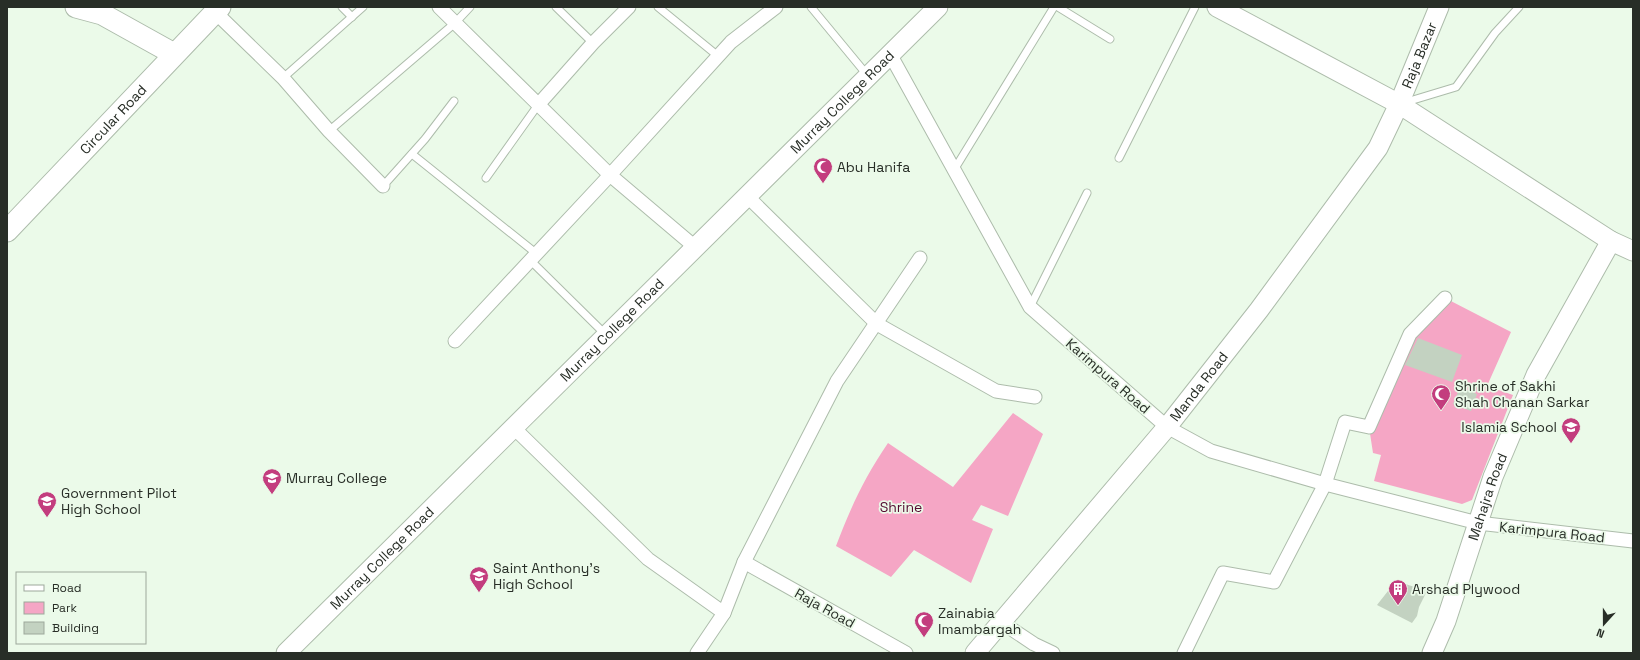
<svg xmlns="http://www.w3.org/2000/svg" width="1640" height="660" font-family="'Space Grotesk',sans-serif">
  <rect width="100%" height="100%" fill="#ebfae9"/>
  <!-- green -->
  <g fill="#f5a6c5">
    <polygon points="1445,298 1511,332 1487,386 1513,395 1472,500 1462,504 1374,481 1381,455 1373,453 1369,427 1410,334"/>
    <path d="M1013 413 1043 434 1008 516 981 505 972 520 993 529 971 583 914 550 891 577 836 546C851 507 864 478 888 443L953 487Z"/>
  </g>
  <!-- building -->
  <g fill="#c3d2c1">
    <polygon points="1418,338 1462,355 1452,382 1405,365"/>
    <polygon points="1460,387 1477,394 1471,411 1453,404"/>
    <polygon points="1399,582 1427,591 1419,607 1417,616 1412,623 1377,605 1388,591 1392,593"/>
  </g>
  <g fill="none" stroke-linecap="round" stroke-linejoin="round">
    <!-- lane casing -->
    <g stroke="#adbcab" stroke-width="9">
      <g id="lane">
        <polyline points="342,7 352,17"/>
        <polyline points="556,7 593,43"/>
        <polyline points="658,7 718,56"/>
        <polyline points="811,7 868,76"/>
        <polyline points="1058,7 1110,39"/>
        <polyline points="283,78 363,7"/>
        <polyline points="1403,103 1456,87 1495,33 1519,7"/>
        <polyline points="329,131 455,23 470,7"/>
        <polyline points="412,154 537,254"/>
        <polyline points="1119,158 1195,7"/>
        <polyline points="954,170 1054,7"/>
        <polyline points="486,178 538,105"/>
        <polyline points="383,186 425,139 454,101"/>
        <polyline points="530,260 606,335"/>
        <polyline points="1030,307 1087,193"/>
      </g>
    </g>
    <!-- street casing -->
    <g stroke="#adbcab" stroke-width="15">
      <g id="street">
        <polyline points="439,7 610,175 695,247"/>
        <polyline points="215,12 283,78 329,131 383,186"/>
        <polyline points="890,54 1030,307 1167,427 1211,451 1325,484 1478,523 1633,541"/>
        <polyline points="538,105 593,43 629,7"/>
        <polyline points="747,196 877,324 996,391 1035,397"/>
        <polyline points="455,341 610,175 731,42 776,7"/>
        <polyline points="513,427 648,559 724,613"/>
        <polyline points="744,562 906,653"/>
        <polyline points="1001,622 1034,644 1053,653"/>
        <polyline points="697,653 724,613 744,562 837,381 920,258"/>
        <polyline points="1184,653 1223,573 1274,582 1325,484 1345,422 1369,427 1410,334 1445,298"/>
      </g>
    </g>
    <!-- secondary casing -->
    <g stroke="#adbcab" stroke-width="21">
      <g id="secondary">
        <polyline points="1217,7 1399,104 1611,241 1633,251"/>
        <path id="s1" d="M286 653 938 7"/>
        <path id="s2" d="M975 653 1167 427 1259 310 1378 148 1399 104 1439 7"/>
        <path id="s3" d="M1432 653 1446 621 1493 477 1536 375 1611 241"/>
      </g>
    </g>
    <!-- primary casing -->
    <g stroke="#adbcab" stroke-width="23">
      <g id="primary">
        <polyline points="76,7 102,14 174,54"/>
        <path id="s4" d="M7 231 220 7"/>
      </g>
    </g>
    <!-- lane -->
    <use href="#lane" stroke="#fff" stroke-width="7"/>
    <!-- street -->
    <use href="#street" stroke="#fff" stroke-width="13"/>
    <!-- secondary -->
    <use href="#secondary" stroke="#fff" stroke-width="19"/>
    <!-- primary -->
    <use href="#primary" stroke="#fff" stroke-width="21"/>
  </g>
  <!-- icons -->
  <defs>
    <g id="mosque-pin" transform="scale(1)"><path d="M0 17L-7.5 6A9.5 9.5 0 1 1 7.5 6Z" fill="#c33d7e" stroke="#ebfae9"/><path d="M3.5-4.9A6 6 0 1 0 3.5 4.9A5 5 0 1 1 3.5-4.9Z" fill="#fff"/></g>
    <g id="school-pin" transform="scale(1)"><path d="M0 17L-7.5 6A9.5 9.5 0 1 1 7.5 6Z" fill="#c33d7e" stroke="#ebfae9"/><path d="M0-5L7-2L0 1L-7-2ZM-4 1L0 2.5L4 1V4Q0 6-4 4Z" fill="#fff"/></g>
    <g id="university-pin" transform="scale(1)"><path d="M0 17L-7.5 6A9.5 9.5 0 1 1 7.5 6Z" fill="#c33d7e" stroke="#ebfae9"/><path d="M0-5L7-2L0 1L-7-2ZM-4 1L0 2.5L4 1V4Q0 6-4 4Z" fill="#fff"/></g>
    <g id="building-pin" transform="scale(1)"><path d="M0 17L-7.5 6A9.5 9.5 0 1 1 7.5 6Z" fill="#c33d7e" stroke="#ebfae9"/><path d="M-4-6H4V6H1V3H-1V6H-4ZM-2.5-4.3h1.7v1.8h-1.7ZM.8-4.3h1.7v1.8H.8ZM-2.5-1h1.7V.8h-1.7ZM.8-1h1.7V.8H.8Z" fill="#fff"/></g>
  </defs>
  <g fill-rule="evenodd">
    <use href="#mosque-pin" x="823" y="167"/>
    <use href="#mosque-pin" x="1441" y="394"/>
    <use href="#school-pin" x="1571" y="427"/>
    <use href="#university-pin" x="272" y="478"/>
    <use href="#school-pin" x="47" y="501"/>
    <use href="#school-pin" x="479" y="576"/>
    <use href="#building-pin" x="1398" y="589"/>
    <use href="#mosque-pin" x="924" y="621"/>
  </g>
  <g text-anchor="middle" stroke-width="3.5" stroke-linejoin="round" paint-order="stroke">
    <!-- street labels -->
    <g font-size="14" fill="#282e27" stroke="#ebfae9">
      <text dy="5" stroke="none"><textPath href="#s2" startOffset="748">Raja Bazar</textPath></text>
      <text dy="5" stroke="none"><textPath href="#s1" startOffset="783">Murray College Road</textPath></text>
      <text dy="5" stroke="none"><textPath href="#s4" startOffset="154">Circular Road</textPath></text>
      <text dy="5" stroke="none"><textPath href="#s1" startOffset="459">Murray College Road</textPath></text>
      <text transform="translate(1108 376) rotate(41)" y="5">Karimpura Road</text>
      <text dy="5" stroke="none"><textPath href="#s2" startOffset="348">Manda Road</textPath></text>
      <text dy="5" stroke="none"><textPath href="#s3" startOffset="166">Mahajra Road</textPath></text>
      <text transform="translate(1552 532) rotate(6)" y="5">Karimpura Road</text>
      <text dy="5" stroke="none"><textPath href="#s1" startOffset="135">Murray College Road</textPath></text>
      <text transform="translate(825 608) rotate(29)" y="5">Raja Road</text>
    </g>
    <!-- poi labels -->
    <g font-size="14" fill="#282e27" stroke="#ebfae9" text-anchor="start">
      <text x="837" y="172">Abu Hanifa</text>
      <text x="1455" y="391">Shrine of Sakhi<tspan x="1455" dy="16">Shah Chanan Sarkar</tspan></text>
      <text x="1557" y="432" text-anchor="end">Islamia School</text>
      <text x="286" y="483">Murray College</text>
      <text x="61" y="498">Government Pilot<tspan x="61" dy="16">High School</tspan></text>
      <text x="493" y="573">Saint Anthony's<tspan x="493" dy="16">High School</tspan></text>
      <text x="1412" y="594">Arshad Plywood</text>
      <text x="938" y="618">Zainabia<tspan x="938" dy="16">Imambargah</tspan></text>
    </g>
    <!-- park labels -->
    <g font-size="14" fill="#550a31" stroke="#ebfae9">
      <text x="901" y="512">Shrine</text>
    </g>
  </g>
  <!-- border -->
  <rect width="1640" height="660" fill="none" stroke="#282e27" stroke-width="16"/>
  <!-- legend -->
  <rect x="16" y="572" width="130" height="72" fill="#ebfae9" stroke="#9da89b"/>
  <rect x="24" y="585" width="20" height="6" fill="#ffffff" stroke="#9da89b"/>
  <text x="52" y="592" font-size="12" fill="#282e27">Road</text>
  <rect x="24" y="602" width="20" height="12" fill="#f5a6c5" stroke="#9da89b"/>
  <text x="52" y="612" font-size="12" fill="#282e27">Park</text>
  <rect x="24" y="622" width="20" height="12" fill="#c3d2c1" stroke="#9da89b"/>
  <text x="52" y="632" font-size="12" fill="#282e27">Building</text>
  <!-- north arrow -->
  <g transform="translate(1604 624) rotate(201)" stroke="#ebfae9" stroke-width="3" paint-order="stroke">
  <path d="M0-3L7 15L0 10L-7 15Z" fill="#282e27"/>
  <text y="-6" font-size="11" font-weight="bold" text-anchor="middle" fill="#282e27">N</text>
  </g>
</svg>
